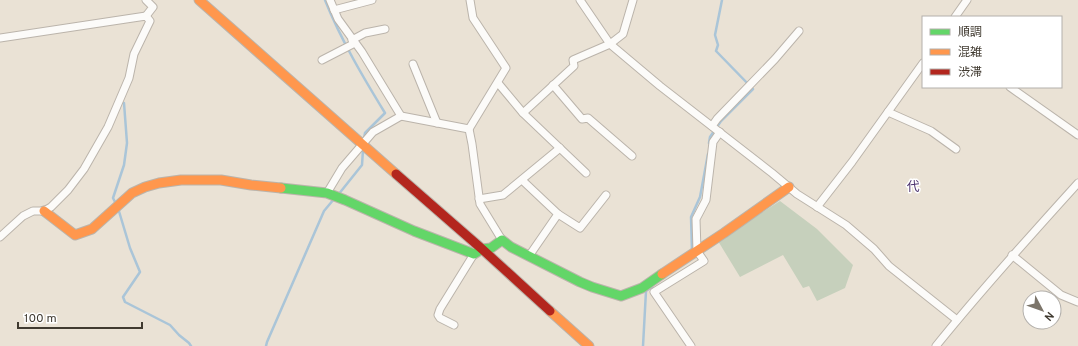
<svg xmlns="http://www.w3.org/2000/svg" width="1078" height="346" font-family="Overpass,'Noto Sans JP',sans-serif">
  <rect width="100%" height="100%" fill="#eae2d5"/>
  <!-- green -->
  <polygon fill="#c6d0bc" points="780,201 817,229 853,265 845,288 817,301 809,286 803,288 783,255 740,277 718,241"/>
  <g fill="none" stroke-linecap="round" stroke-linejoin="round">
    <!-- stream -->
    <g stroke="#aac5d8" stroke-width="2.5">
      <path d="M325 0C341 40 363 77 385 113L365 133 364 139"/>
      <polyline points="709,143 710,137 721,121 753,89 716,51 718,45 715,35 722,0"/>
      <polyline points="338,195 362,165 363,150"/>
      <polyline points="116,204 113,198 124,165 127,143 124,103"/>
      <polyline points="118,208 130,248 140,272 123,297 125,302 170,325 179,335 189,343 191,346"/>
      <polyline points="692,251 691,217 700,197 708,154"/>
      <polyline points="266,346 267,342 324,211 334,199"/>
      <polyline points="643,346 646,291 652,287"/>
    </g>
    <!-- street casing -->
    <g stroke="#bbb4ab" stroke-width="9">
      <g id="street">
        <polyline points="330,0 338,19 362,52 401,116"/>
        <polyline points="580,0 610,44 660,86 772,173 797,194 846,225 874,249 889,266 957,320"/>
        <polyline points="334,10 372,0"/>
        <polyline points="146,16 153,7 146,0"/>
        <polyline points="955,17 967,0"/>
        <polyline points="0,38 146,16 150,21 134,54 129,78 108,127 84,169 68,190 51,207 44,211 33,211 23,216 0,237"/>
        <polyline points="352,40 365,33 385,29"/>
        <polyline points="322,60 355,43"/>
        <polyline points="413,64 437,123"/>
        <polyline points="498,83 523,113 586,173"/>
        <polyline points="553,85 582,119 588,118 632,156"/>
        <polyline points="1010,87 1078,135"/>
        <polyline points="888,112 931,131 956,149"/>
        <polyline points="523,113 574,66 573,60 610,44 623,34 633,0"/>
        <polyline points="712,126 717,119 775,59 799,31"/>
        <polyline points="469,129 472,144 480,204 502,240"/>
        <polyline points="522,180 558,214 580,228 606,195"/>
        <polyline points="327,193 342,168 373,132 401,116 469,129 506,68 473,18 470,0"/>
        <polyline points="479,199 503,195 560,148"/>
        <polyline points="817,207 852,162 923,63"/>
        <polyline points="1012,255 1061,295 1078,302"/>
        <polyline points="529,256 558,214"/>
        <polyline points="454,325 440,318 438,315 440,309 474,254"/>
        <polyline points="691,346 654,292 704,261 697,251 696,219 706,200 713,142 720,132"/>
        <path d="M936 346C981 290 1029 237 1078 183"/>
      </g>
    </g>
    <!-- fast casing -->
    <g stroke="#bbb4ab" stroke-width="11">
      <polyline id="fast" points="281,188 327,193 345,200 414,231 474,254 482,249 491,248 502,240 511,247 580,282 592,287 621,296 642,288 662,274"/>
    </g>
    <!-- slow casing -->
    <g stroke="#bbb4ab" stroke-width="11">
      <g id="slow">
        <polyline points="199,0 396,174"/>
        <polyline points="44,211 75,235 92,229 132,193 145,187 159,183 181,180 221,180 251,185 281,188"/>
        <polyline points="662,274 724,233 789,187"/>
        <polyline points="550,311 589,346"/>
      </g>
    </g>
    <!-- jam casing -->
    <g stroke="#bbb4ab" stroke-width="11">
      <polyline id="jam" points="396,174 482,249 550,311"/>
    </g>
    <!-- street -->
    <use href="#street" stroke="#fcfbf9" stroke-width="7"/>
    <!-- fast -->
    <use href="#fast" stroke="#63d668" stroke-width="9"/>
    <!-- slow -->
    <use href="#slow" stroke="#ff974d" stroke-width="9"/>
    <!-- jam -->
    <use href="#jam" stroke="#b3261e" stroke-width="9"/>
  </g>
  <g text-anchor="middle" stroke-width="3" stroke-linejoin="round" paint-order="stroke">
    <!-- quarter labels -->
    <g font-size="13" fill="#4e3570" stroke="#fff">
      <text x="913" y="191">代</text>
    </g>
  </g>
  <!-- legend -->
  <rect x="922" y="16" width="140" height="72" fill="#ffffff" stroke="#b3b0ac"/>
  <rect x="930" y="29" width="20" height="6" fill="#63d668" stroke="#b3b0ac"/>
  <text x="958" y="36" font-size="12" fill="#403a30">順調</text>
  <rect x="930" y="49" width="20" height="6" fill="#ff974d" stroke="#b3b0ac"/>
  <text x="958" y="56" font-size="12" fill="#403a30">混雑</text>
  <rect x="930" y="69" width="20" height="6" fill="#b3261e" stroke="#b3b0ac"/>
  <text x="958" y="76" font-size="12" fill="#403a30">渋滞</text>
  <!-- north arrow -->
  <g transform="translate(1042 310) rotate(131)"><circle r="19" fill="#ffffff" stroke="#b3b0ac"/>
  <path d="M0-3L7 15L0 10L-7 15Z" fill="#7c756a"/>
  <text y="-6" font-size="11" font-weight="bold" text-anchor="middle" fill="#403a30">N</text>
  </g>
  <!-- scale -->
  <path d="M18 322v6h124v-6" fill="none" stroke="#403a30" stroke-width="2"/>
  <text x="24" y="322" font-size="12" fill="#403a30" stroke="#ffffff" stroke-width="3" paint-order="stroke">100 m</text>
</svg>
